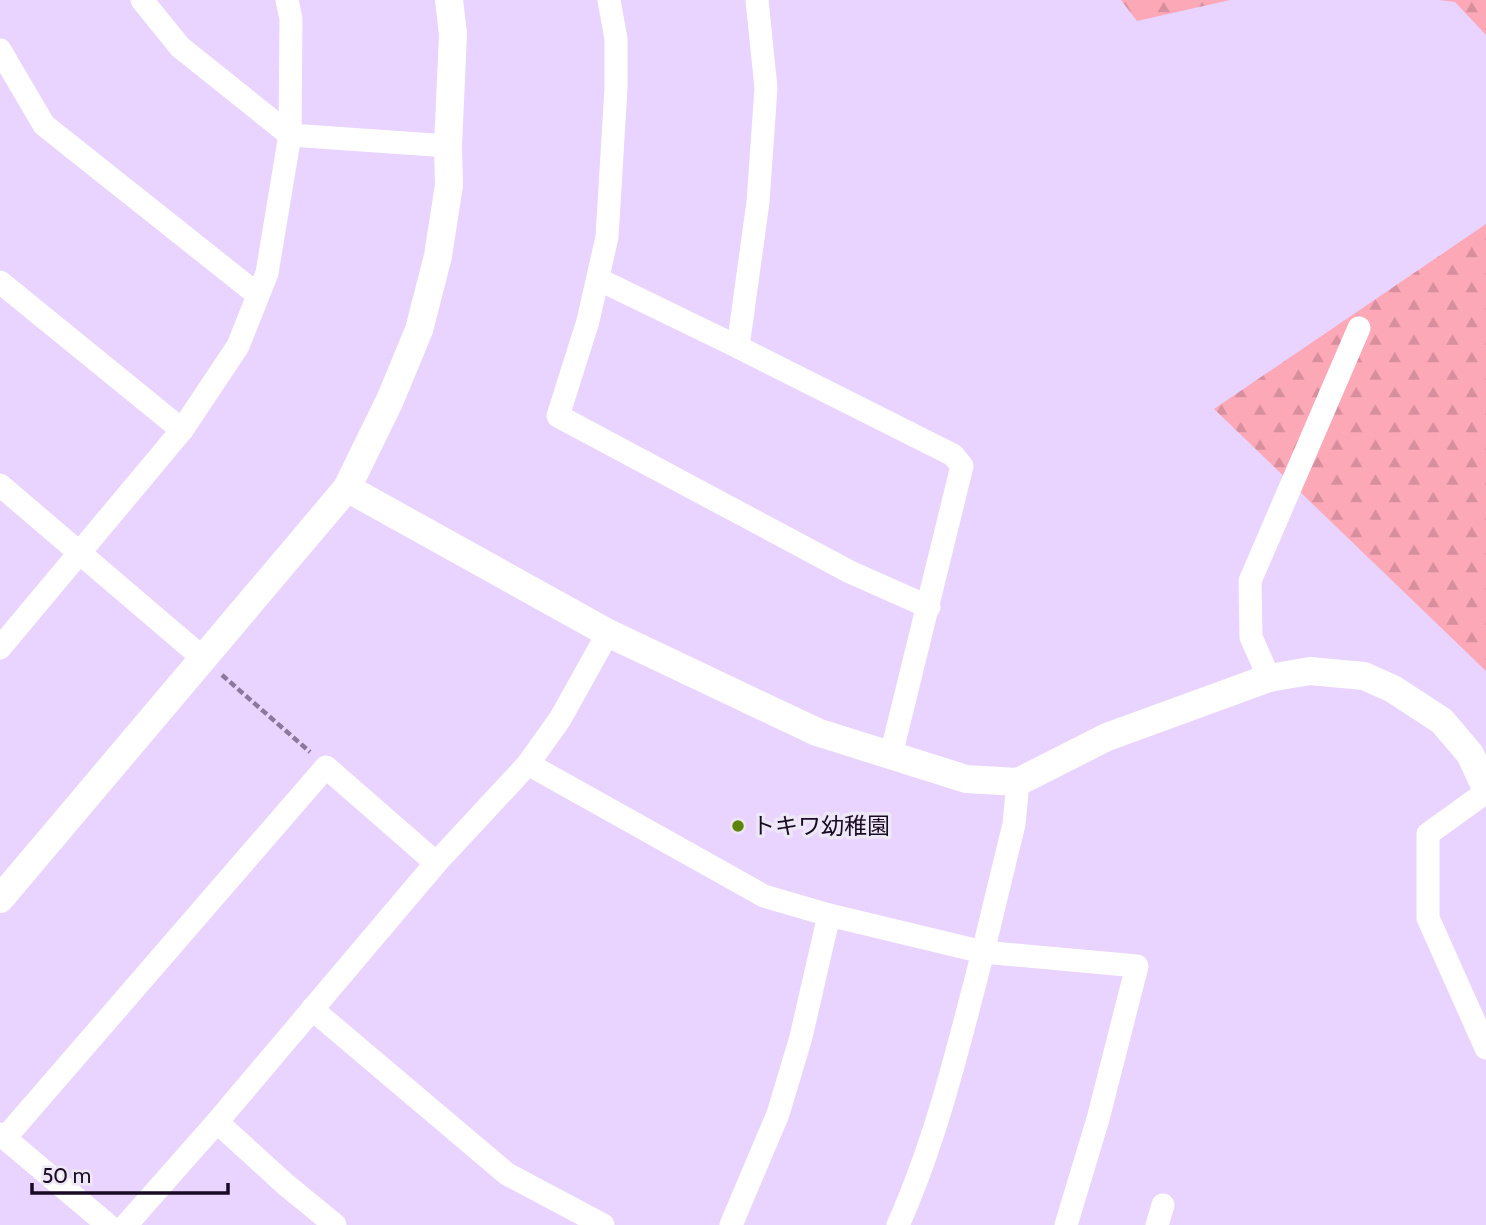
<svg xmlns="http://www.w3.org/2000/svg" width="1486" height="1225" font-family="Cabin,'Noto Sans JP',sans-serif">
  <defs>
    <pattern id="forest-firs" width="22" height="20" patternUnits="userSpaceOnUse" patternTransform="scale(1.75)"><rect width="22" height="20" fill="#fca8b7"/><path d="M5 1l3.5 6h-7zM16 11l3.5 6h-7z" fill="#d78f9d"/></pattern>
  </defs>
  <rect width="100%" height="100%" fill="#e9d3ff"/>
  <!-- forest -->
  <g fill="url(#forest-firs)">
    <polygon points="1121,0 1230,0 1137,21"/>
    <polygon points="1439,0 1486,0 1486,35 1455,2"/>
    <polygon points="1486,224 1486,671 1214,409"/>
  </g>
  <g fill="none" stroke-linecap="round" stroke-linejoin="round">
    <!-- path -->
    <polyline stroke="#8b799c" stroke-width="4.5" stroke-dasharray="7 3.5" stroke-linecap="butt" points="222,675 310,752"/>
    <!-- minor -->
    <g stroke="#fff" stroke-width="23">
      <polyline points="142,0 180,47 290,135 448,146"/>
      <polyline points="609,0 616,39 616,88 607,237 588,321 558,416 850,572 929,607"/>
      <polyline points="757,0 766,88 758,202 738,347 953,455 962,466 891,755"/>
      <polyline points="0,50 44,125 258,295"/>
      <polyline points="598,279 738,347"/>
      <polyline points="0,282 182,430"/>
      <polyline points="0,485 204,659"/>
      <polyline points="0,648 182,430 238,346 267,273 290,135 291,19 287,0"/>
      <polyline points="1269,678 1251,637 1250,581 1359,328"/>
      <polyline points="528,764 764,896 829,915"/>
      <polyline points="1486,792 1428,834 1428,918 1486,1048"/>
      <polyline points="312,1009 507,1174 603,1225"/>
      <polyline points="217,1122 285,1184 335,1225"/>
      <polyline points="0,1134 108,1225"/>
      <polyline points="5,1138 326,767 436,863"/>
      <polyline points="126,1225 217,1122 436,863 528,764 560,719 608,633"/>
      <polyline points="731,1225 778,1114 801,1037 829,915 983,952 1014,824 1018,782"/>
      <path d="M898 1225C937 1138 959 1044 983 952L1137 966 1098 1119 1066 1225"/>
      <polyline points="1157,1225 1163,1205"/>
    </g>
    <!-- tertiary -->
    <g stroke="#fff" stroke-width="28">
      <polyline points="347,488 608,633 817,732 966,779 1018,782 1107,737 1269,678 1310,671 1364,676 1393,689 1442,721 1470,754 1486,788"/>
      <polyline points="0,899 347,488 390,400 419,330 438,256 449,185 448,146 453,34 449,0"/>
    </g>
  </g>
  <!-- markers -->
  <circle fill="#5e850b" stroke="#eee7f6" stroke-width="2.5" cx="738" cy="826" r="7"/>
  <g text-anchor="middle" stroke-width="7" stroke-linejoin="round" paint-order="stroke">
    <!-- poi labels -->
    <g font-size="23" fill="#190b24" stroke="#eee7f6" text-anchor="start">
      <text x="752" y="834">トキワ幼稚園</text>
    </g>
  </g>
  <!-- scale -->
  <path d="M32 1183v10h196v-10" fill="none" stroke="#190b24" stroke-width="3.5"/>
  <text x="42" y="1183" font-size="21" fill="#190b24" stroke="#eee7f6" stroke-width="5" paint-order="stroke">50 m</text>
</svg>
